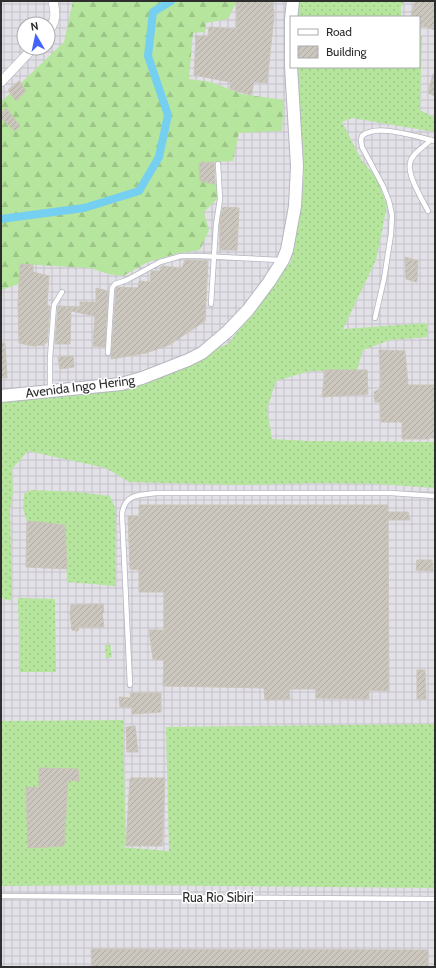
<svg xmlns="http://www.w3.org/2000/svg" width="436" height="968" font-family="Cabin,sans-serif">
  <defs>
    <pattern id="industrial-grid" width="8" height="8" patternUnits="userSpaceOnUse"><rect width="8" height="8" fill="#e3e1e8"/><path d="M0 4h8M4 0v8" fill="none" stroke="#c3c1c7"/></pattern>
    <pattern id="grass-dots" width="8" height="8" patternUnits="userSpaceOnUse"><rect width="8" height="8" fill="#b6e59e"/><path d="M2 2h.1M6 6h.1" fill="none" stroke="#9dc588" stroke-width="1.8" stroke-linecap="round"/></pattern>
    <pattern id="forest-firs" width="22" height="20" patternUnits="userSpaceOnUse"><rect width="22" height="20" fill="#b6e59e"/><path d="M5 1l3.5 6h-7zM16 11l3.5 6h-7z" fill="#9dc588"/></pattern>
    <pattern id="building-hatch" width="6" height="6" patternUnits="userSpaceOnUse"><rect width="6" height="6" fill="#cbc7bf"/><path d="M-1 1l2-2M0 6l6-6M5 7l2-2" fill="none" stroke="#afaba4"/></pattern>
  </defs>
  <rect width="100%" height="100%" fill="#efe9e1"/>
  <!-- industrial -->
  <path fill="url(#industrial-grid)" fill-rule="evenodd" d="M1 1H435V967H1ZM291 17H419V67H291ZM24 24H48V48H24Z"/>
  <!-- grass -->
  <g fill="url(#grass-dots)">
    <polygon points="298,1 404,1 401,7 401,17 295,17"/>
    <polygon points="419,35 422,35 420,110 435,118 435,132 352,118 342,122 362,161 377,178 387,206 376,260 343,329 428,323 428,337 390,340 363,350 357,370 310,371 276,381 267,409 272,439 310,441 435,442 435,488 378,484 316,483 241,485 129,482 106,468 28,451 12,469 13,492 10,509 12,601 1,598 1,402 102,392 228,344 292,260 304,177 298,67 419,67"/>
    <polygon points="31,490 77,492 110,496 116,510 115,545 116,586 67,582 65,525 27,521 23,509 24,494"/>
    <polygon points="18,598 55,599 56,672 20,672"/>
    <polygon points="110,644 112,657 106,658 105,645"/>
    <polygon points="123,720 126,846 120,847 169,851 166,727 435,724 435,888 117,885 1,886 1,721"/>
  </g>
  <!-- forest -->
  <polygon fill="url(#forest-firs)" points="73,1 237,1 228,19 206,23 205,32 193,33 189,79 211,82 242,94 284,100 282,131 239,133 233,161 199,163 200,181 217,184 219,197 204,212 209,230 200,250 179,253 148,262 123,276 109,274 90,268 20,264 19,284 1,290 1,102 64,42"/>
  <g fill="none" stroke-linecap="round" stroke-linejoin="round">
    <!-- canal -->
    <polyline stroke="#75cff0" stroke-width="8" points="1,219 84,208 139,191 159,157 168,115 148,56 153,12 171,1"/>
  </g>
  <!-- building -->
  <g fill="url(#building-hatch)" stroke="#cbc5ba">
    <polygon points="236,1 273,1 274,16 267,83 254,82 251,95 230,89 230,82 194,75 196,36 208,36 209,27 236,29 237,15"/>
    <polygon points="415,1 435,1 435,30 423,26 419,29 419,17 411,17"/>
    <polygon points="433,74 435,74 435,96 428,93"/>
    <polygon points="19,81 26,91 16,101 8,90"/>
    <polygon points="6,108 20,126 15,131 1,118 1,113"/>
    <polygon points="214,162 215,184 200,181 199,163"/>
    <polygon points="223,207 239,208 237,250 220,250 220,221"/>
    <polygon points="405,257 418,261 417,282 406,279"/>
    <polygon points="185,260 208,261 205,321 169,345 146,353 111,359 116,289 117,287 138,288 139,281 150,282 151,271 160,271 161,266 182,268"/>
    <polygon points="20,264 33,265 33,272 49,276 47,305 50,306 47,343 44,343 44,345 33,346 19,343 18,304"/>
    <polygon points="96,288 108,291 105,347 93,346 95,316 71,311 70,344 55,344 58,306 80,307 80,302 96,302"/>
    <polygon points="1,343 5,343 7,378 1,377"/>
    <polygon points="379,350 405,351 408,385 435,385 435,438 429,438 429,439 402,439 402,422 381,422 380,402 375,402 374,392 380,389 380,384 381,384"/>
    <polygon points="67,356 73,356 74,367 60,369 58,357"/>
    <polygon points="325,370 367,370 368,394 322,397"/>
    <polygon points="139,505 388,505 388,512 408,512 410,520 388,520 389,691 369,690 369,699 316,698 316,689 289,689 290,699 265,700 264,688 163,686 164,660 153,659 149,630 164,630 164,592 139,592 139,570 130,569 128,516 139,516"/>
    <polygon points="27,521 65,525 67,569 26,567"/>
    <polygon points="417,560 432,560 433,571 416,570"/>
    <polygon points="103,604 104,613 102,613 104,627 79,627 78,631 72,630 70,614 71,605"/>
    <polygon points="417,670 425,670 426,699 417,699"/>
    <polygon points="130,693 161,693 161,712 132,714 132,707 120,707 119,697 131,698"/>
    <polygon points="135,726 138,752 127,752 126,727"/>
    <polygon points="39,768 78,769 79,781 68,780 64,846 28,848 26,787 39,788"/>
    <polygon points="130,778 165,778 162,846 126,846"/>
    <polygon points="91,949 428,950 428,967 92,967"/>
  </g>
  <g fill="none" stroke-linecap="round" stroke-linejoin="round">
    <!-- service casing -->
    <g stroke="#b4b7c1" stroke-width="6">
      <g id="service">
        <path d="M428 211C422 199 407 175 410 163 411 154 425 146 431 140"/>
        <polyline points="211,304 216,225 220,199 218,164"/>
        <path d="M375 318 384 279 391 234 392 215 389 201 383 186 362 147 361 140 362 136C377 123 417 137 435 141"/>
        <polyline points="108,353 112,288 115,284 127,280 160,262 181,256 200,256 281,260"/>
        <polyline points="50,390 50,358 54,305 62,292"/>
        <path d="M130 685 122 514C125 493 140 495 157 493H391L435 496"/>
        <polyline points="1,896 435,899"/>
      </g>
    </g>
    <!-- minor casing -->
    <g stroke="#b4b7c1" stroke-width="10">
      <g id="minor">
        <path d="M48 32C56 21 56 14 53 1"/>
        <polyline points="1,82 33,48"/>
      </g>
    </g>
    <!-- secondary casing -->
    <g stroke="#b4b7c1" stroke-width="14">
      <polyline id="secondary" points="1,396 121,384 142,378 188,360 202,353 228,331 248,310 269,282 283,260 287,250 295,206 297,166 291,66 291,20 293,1"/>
    </g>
    <!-- service -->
    <use href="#service" stroke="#fff" stroke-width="4.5"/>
    <!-- minor -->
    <use href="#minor" stroke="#fff" stroke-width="9"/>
    <!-- secondary -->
    <use href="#secondary" stroke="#fff" stroke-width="12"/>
  </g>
  <g text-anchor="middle" stroke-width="3" stroke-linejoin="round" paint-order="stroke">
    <!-- street labels -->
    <g font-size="13" fill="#2e2e2e" stroke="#fff">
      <text transform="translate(80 386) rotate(-7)" y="5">Avenida Ingo Hering</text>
      <text x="218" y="902">Rua Rio Sibiri</text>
    </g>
  </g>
  <!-- border -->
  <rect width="436" height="968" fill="none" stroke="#2e2e2e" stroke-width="4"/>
  <!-- legend -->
  <rect x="290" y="16" width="130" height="52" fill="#ffffff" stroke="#ababab"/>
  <rect x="298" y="29" width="20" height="6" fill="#ffffff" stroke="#ababab"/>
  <text x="326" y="36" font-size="12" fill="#2e2e2e">Road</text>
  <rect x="298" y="46" width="20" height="12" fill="url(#building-hatch)" stroke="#ababab"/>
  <text x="326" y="56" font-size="12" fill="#2e2e2e">Building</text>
  <!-- north arrow -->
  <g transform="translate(36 36) rotate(351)"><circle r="19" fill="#ffffff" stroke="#ababab"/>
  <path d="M0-3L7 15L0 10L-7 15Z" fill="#4264fb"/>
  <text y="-6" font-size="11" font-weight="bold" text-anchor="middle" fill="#2e2e2e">N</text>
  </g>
</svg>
